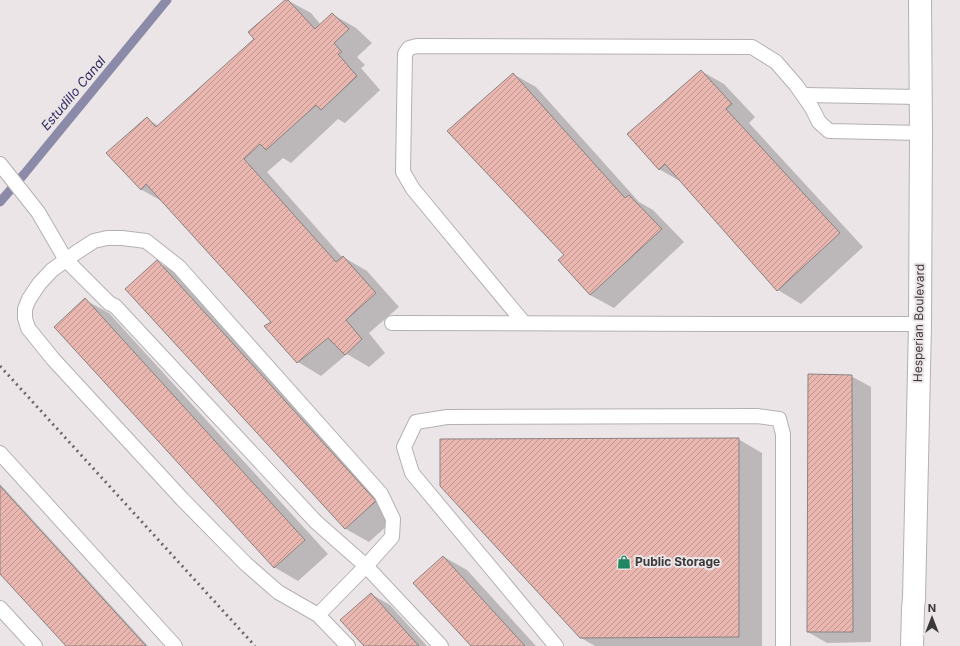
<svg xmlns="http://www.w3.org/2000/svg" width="960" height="646" font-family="Inter,sans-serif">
  <defs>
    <pattern id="building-hatch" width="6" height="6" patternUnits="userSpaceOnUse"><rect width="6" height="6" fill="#eab7b0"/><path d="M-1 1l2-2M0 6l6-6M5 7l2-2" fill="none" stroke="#bf9690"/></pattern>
  </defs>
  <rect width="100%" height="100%" fill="#ebe5e7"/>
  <!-- shadow -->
  <g fill="#0003">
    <polygon points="287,0 311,13 321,25 332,14 356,28 372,43 357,57 365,65 361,68 380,90 345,123 338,119 291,163 283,158 267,172 343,258 343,257 367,271 399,307 369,333 385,353 369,367 347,354 321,376 298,362 272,322 165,203 142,190 108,154 147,119 159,126 256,39"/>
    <polygon points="701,71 724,84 755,117 749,123 863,247 801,304 778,290 683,183 659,169"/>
    <polygon points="513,74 536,87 639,202 653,210 684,242 614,308 590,295"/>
    <polygon points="157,262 180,275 399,515 369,542 346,529 127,289"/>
    <polygon points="85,300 109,313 328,554 298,581 274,567"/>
    <polygon points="851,376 871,387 871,642 827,643 808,632"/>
    <polygon points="738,439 762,453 762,646 595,646 581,638"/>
    <polygon points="0,484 148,646 67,646 0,573"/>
    <polygon points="444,557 467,570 536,646 472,646"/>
    <polygon points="371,594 390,605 427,646 365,646"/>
  </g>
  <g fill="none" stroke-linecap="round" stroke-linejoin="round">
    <!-- stream -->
    <polyline stroke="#8b8aa8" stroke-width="9" points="0,202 25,173 167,0"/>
  </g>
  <!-- building -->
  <g fill="url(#building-hatch)" stroke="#898383">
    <polygon points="285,0 288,0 315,29 332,13 349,29 334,43 342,52 338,54 357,76 321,110 316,105 266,150 260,144 244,159 336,262 343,256 376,293 346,320 362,339 345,355 328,338 297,363 264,326 271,322 146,184 141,190 106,153 147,117 156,127 254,39 248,32"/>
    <polygon points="701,70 732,104 726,109 840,233 777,291 665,164 659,170 627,134"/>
    <polygon points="513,73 625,198 629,195 662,229 590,295 558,260 564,255 447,131"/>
    <polygon points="157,260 376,501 345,529 125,289"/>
    <polygon points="85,298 305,540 274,568 54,327"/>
    <polygon points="808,374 852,375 853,632 807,632"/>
    <polygon points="739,438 739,637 580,638 440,486 440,439"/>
    <polygon points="0,486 146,646 66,646 0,574"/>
    <polygon points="443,556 525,646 471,646 413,583"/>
    <polygon points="371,593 419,646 364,646 340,620"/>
  </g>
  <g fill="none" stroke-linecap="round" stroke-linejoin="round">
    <!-- service casing -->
    <g stroke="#b5b0b2" stroke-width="16">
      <g id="service">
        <polyline points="804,95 920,97"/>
        <polyline points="0,164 38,212 66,260 109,303 115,306 316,522 366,566 441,646"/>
        <polyline points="392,323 715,324 920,324"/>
        <polyline points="524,323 413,189 403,172 405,54 409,48 417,46 752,47 776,62 796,85 812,108 819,122 829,131 921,133"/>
        <polyline points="0,453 175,646"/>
        <polyline points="0,608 35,646"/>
        <polyline points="318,615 366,566 392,537 393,519 381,494 179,267 146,241 122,238 107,238 94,241 77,252 52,270 39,284 29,299 25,309 25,318 28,328 53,359 183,500 246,564 278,592 318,615 348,646"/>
        <polyline points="556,646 412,473 404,447 416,422 447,417 757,416 779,419 783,434 783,646"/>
      </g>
    </g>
    <!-- primary casing -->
    <g stroke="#b5b0b2" stroke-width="24">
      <polyline id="primary" points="912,646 913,608 914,599 920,324 921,133 920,0"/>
    </g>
    <!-- service -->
    <use href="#service" stroke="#fff" stroke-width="14"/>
    <!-- primary -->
    <use href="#primary" stroke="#fff" stroke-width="22"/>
    <!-- rail -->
    <polyline stroke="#6c6869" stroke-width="3" stroke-dasharray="2 4" stroke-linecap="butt" points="0,366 255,646"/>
  </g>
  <!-- icons -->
  <defs>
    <g id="shop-bare" transform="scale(1.08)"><path d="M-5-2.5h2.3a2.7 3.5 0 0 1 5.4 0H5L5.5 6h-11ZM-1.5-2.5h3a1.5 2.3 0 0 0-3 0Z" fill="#1f8661" stroke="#ebe5e7" stroke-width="2.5" paint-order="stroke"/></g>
  </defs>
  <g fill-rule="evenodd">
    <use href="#shop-bare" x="624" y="562"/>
  </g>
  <g text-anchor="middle" stroke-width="4" stroke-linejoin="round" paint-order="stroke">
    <!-- street labels -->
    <g font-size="12" fill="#3b3839" stroke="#ebe5e7">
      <text transform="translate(919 323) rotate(-89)" y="4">Hesperian Boulevard</text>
    </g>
    <!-- poi labels -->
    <g font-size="12" font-weight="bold" fill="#3b3839" stroke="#ebe5e7" text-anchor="start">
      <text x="635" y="566">Public Storage</text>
    </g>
    <!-- water labels -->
    <g font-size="13" font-style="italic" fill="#342f64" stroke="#ebe5e7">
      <text transform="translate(73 93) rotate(-50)" y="5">Estudillo Canal</text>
    </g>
  </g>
  <!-- north arrow -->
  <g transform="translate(932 618)" stroke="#ebe5e7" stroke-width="3" paint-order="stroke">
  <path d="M0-3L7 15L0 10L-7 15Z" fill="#3b3839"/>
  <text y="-6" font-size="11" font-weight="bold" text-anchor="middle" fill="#3b3839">N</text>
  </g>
</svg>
